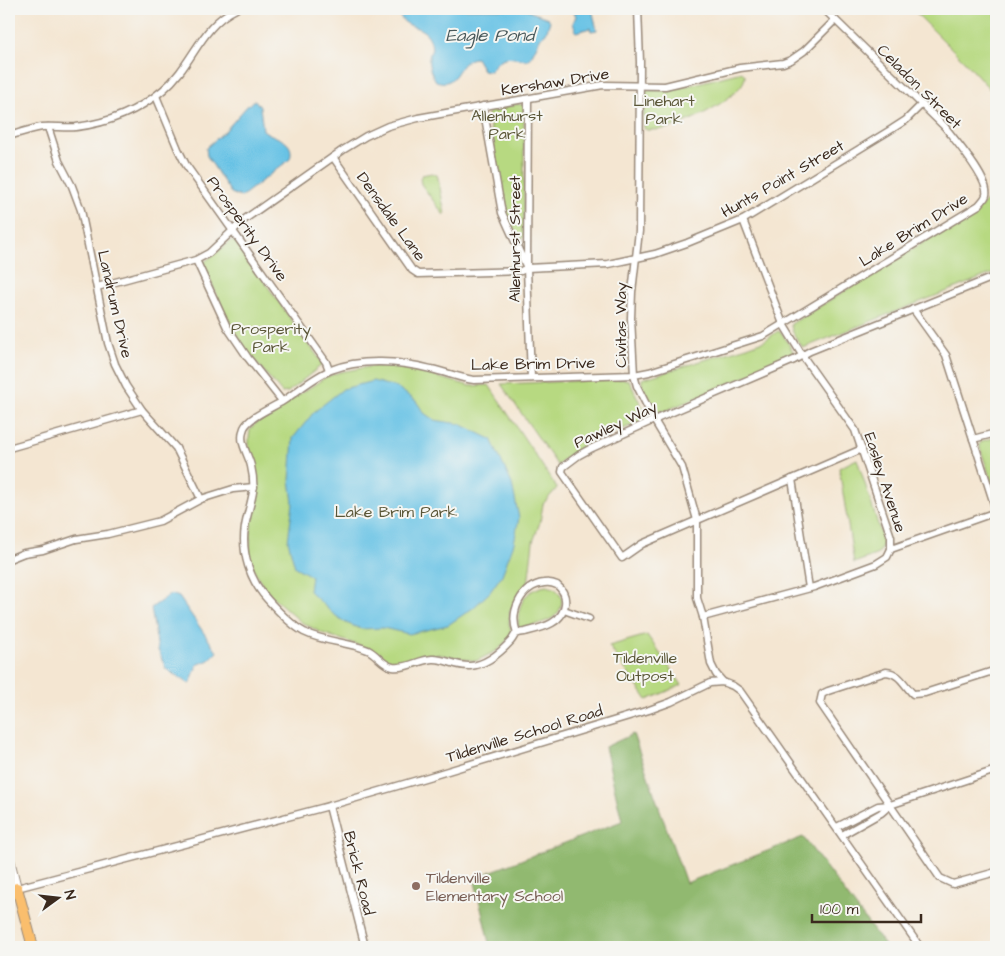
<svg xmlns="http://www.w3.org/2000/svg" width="1005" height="956" font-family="'Architects Daughter',sans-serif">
  <rect width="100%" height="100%" fill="#f6f6f2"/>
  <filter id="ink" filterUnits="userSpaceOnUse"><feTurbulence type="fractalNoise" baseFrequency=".02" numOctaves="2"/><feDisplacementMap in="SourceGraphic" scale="10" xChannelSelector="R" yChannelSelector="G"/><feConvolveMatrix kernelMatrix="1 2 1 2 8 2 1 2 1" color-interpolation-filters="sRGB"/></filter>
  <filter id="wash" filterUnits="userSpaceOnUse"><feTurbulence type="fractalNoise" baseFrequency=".0096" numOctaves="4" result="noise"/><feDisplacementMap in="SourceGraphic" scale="20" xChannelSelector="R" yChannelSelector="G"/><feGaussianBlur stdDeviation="1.12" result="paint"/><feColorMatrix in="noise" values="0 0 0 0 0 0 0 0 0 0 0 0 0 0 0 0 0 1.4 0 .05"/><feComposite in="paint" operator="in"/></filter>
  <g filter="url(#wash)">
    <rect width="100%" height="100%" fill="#f4e6d2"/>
    <!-- green -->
    <g fill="#b7d981" stroke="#798250">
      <polygon points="912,9 996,9 996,96 969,66"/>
      <path d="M742 72 745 75C747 93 694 120 678 125 668 129 657 130 647 130L644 128 643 96 644 91 647 90H667L682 87Z"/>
      <polygon points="518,104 523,105 524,107 524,237 520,239 516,237 505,212 488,114 490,110"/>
      <polygon points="432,173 437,175 438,178 445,214 444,215 421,184 420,178 422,175"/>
      <path d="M996 181V272L803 348C798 341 791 332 791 324L981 207C988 200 991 195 989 184Z"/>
      <polygon points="231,241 236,242 323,364 288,392 282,393 247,351 227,319 203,263"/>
      <path d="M778 331 782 333 794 353 791 357 658 414C651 407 640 389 642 379L747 347 764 341Z"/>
      <polygon points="373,366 404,368 470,386 489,385 557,488 543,504 540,522 533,542 528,585 510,610 509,624 512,635 498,650 476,661 437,654 400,664 383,661 370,649 322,633 301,622 266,591 249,562 255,465 249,449 249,438 250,430 257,422 326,377 340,372"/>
      <path d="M623 379 629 380 638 399 647 414 646 418 641 422C619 431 570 447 558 466L501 384Z"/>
      <polygon points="993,438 996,438 996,494 979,445 982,441"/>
      <polygon points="857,459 884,543 878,554 854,563 839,468"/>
      <path d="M546 586C553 587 559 590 561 597 563 601 561 605 560 609 553 624 536 622 523 629L518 626C518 605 523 590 546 586Z"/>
      <polygon points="647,635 682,685 647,700 609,646"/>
    </g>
    <!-- forest -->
    <polygon fill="#91b96f" stroke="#667246" points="633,734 686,883 803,837 886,947 490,947 474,878 622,821 605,747"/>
    <!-- water -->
    <g fill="#67c2e5" stroke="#517682">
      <path d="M397 9H527L531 12 548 18 550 21 546 33 541 37 532 55 528 60C508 58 504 52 490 71L483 70 476 58C455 59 460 89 436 81 429 70 426 61 432 49 430 19 403 35 397 9Z"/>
      <polygon points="585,9 592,9 597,30 591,31 590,28 576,32 573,23 576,16 574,12"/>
      <path d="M255 100 260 107 263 130C274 139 296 139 290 159L241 197 231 193 207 156 206 148 226 130 248 105Z"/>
      <polygon points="373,381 398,388 416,401 424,413 434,420 460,424 491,439 512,484 519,518 514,543 502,575 490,592 473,608 448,625 409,634 383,628 361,629 346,623 332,613 309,591 311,576 295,567 288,541 293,503 290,480 293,438 314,412 343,389"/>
      <polygon points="171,594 179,597 217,652 209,660 197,665 190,684 166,669 158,650 151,608"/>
    </g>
  </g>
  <g filter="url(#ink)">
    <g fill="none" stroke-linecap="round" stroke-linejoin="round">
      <!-- minor casing -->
      <g stroke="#988878" stroke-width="9">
        <g id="minor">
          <polyline points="638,9 640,62 639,231 632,292 631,318 634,375 637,386 654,420 682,467 697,520 697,598 703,617 711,664 716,674 723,682"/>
          <polyline points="156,96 178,149 186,165 326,362 329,370"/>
          <polyline points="528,99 527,268 531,378"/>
          <polyline points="483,106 502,213 527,268"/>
          <polyline points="48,127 59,161 72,186 81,210 108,343 115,364 126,386 142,410 176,448 201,499"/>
          <path d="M9 136C19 133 31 129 42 127 53 126 65 128 76 127 108 123 138 111 163 90 193 65 200 26 236 9"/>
          <polyline points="333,157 412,270 418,274 521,271 527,268 608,264 655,254 687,243 743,220 892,129 906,120 921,105"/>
          <polyline points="196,260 227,327 248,358 282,401"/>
          <polyline points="97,287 196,260 209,253 245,219 343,150 366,136 388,126 418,118 603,85 665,86 740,68 783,63 791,60 804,51 835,20"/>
          <polyline points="913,309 946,355 996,510"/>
          <polyline points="973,439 996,433"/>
          <polyline points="9,448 142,410"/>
          <polyline points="862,449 642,544 622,558 562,472 563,467 579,455 590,449 654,420 794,360 810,351 996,276"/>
          <polyline points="792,479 809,588"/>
          <polyline points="891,549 996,512"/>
          <polyline points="9,559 24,553 43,550 76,539 108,534 160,521 201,499 233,489 254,487"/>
          <polyline points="564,610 589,619"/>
          <polyline points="703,617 814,587 876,564 887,557 891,549 891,537 855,430 802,355 783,324 743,220"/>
          <path d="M517 633C509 612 521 586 544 583 549 582 553 583 557 585 563 590 566 597 565 604 563 624 541 628 525 632 523 632 518 633 516 634 514 635 513 639 511 641 501 652 486 665 470 666 457 667 444 658 432 659 418 660 407 669 393 667 382 665 377 654 368 650 348 642 324 642 304 632 291 625 278 611 268 600 250 581 241 553 245 527 247 515 251 504 253 492 254 484 253 475 251 466 248 453 238 442 244 428 249 417 272 408 283 401 298 391 315 376 331 370 361 358 400 361 431 369 446 372 459 378 474 380L634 375 649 372 763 336 979 205C981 202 985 199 986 195 990 180 954 139 945 127L824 9"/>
          <path d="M996 670 925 693 913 694C904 685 900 673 886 672L828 691 822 694 820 703 940 878 953 884 996 872"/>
          <polyline points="329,806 365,947"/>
          <polyline points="837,827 878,806 890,805 996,770"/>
          <polyline points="842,835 881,813 889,806"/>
          <polyline points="17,888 329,806 428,777 649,710 671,702 710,683 723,682 733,686 740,691 920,947"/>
        </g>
      </g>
      <!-- tertiary casing -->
      <g stroke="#988878" stroke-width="10">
        <polyline id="tertiary" points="9,856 17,888"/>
      </g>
      <!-- primary casing -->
      <g stroke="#988878" stroke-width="12">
        <polyline id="primary" points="9,890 17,888 33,947"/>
      </g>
      <!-- minor -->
      <use href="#minor" stroke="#fff" stroke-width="6"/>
      <!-- tertiary -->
      <use href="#tertiary" stroke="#fff" stroke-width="8"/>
      <!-- primary -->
      <use href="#primary" stroke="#fabe6d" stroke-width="10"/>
    </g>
  </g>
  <!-- markers -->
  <circle fill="#8d6e63" stroke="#f6f6f2" stroke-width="2" cx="416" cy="886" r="5"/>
  <g text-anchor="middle" stroke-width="4" stroke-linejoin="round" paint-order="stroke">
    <!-- street labels -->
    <g font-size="16" fill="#3b2a1e" stroke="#f6f6f2">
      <text transform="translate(555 81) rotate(-9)" y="6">Kershaw Drive</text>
      <text transform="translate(920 86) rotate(45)" y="6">Celadon Street</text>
      <text transform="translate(782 178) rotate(-30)" y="6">Hunts Point Street</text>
      <text transform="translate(392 216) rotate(54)" y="6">Densdale Lane</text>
      <text transform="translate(248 228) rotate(54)" y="6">Prosperity Drive</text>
      <text transform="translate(913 229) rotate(-32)" y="6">Lake Brim Drive</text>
      <text transform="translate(514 239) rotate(-90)" y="6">Allenhurst Street</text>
      <text transform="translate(116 304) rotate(77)" y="6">Landrum Drive</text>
      <text transform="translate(620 325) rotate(-90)" y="6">Civitas Way</text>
      <text transform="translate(533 363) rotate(-1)" y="6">Lake Brim Drive</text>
      <text transform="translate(615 424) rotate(-25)" y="6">Pawley Way</text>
      <text transform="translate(886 482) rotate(72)" y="6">Easley Avenue</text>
      <text transform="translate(524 733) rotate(-17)" y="6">Tildenville School Road</text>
      <text transform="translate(360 873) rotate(76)" y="6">Brick Road</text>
    </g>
    <!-- park labels -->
    <g font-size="16" fill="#5a5637" stroke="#f6f6f2">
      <text x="664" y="106">Linehart<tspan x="664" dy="18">Park</tspan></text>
      <text x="507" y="121">Allenhurst<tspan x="507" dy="18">Park</tspan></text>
      <text x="271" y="334">Prosperity<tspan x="271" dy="18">Park</tspan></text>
      <text x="396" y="517">Lake Brim Park</text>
      <text x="645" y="663">Tildenville<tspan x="645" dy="18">Outpost</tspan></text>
    </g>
    <!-- education labels -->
    <g font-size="16" fill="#785e54" stroke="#f6f6f2" text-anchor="start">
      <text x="426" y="883">Tildenville<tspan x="426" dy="18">Elementary School</tspan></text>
    </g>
    <!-- water labels -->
    <g font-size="18" font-style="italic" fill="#48585a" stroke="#f6f6f2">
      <text x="490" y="41">Eagle Pond</text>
    </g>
  </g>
  <!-- margin -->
  <rect width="1005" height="956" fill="none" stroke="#f6f6f2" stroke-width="30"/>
  <!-- north arrow -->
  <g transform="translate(58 898) rotate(75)" stroke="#f6f6f2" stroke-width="4" paint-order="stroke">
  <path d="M0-4L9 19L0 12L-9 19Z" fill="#3b2a1e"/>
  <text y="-8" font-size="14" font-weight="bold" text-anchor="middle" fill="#3b2a1e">N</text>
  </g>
  <!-- scale -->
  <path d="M812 914v8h109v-8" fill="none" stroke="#3b2a1e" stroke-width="2.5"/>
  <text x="820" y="914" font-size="15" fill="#3b2a1e" stroke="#f6f6f2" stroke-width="4" paint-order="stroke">100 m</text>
</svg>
